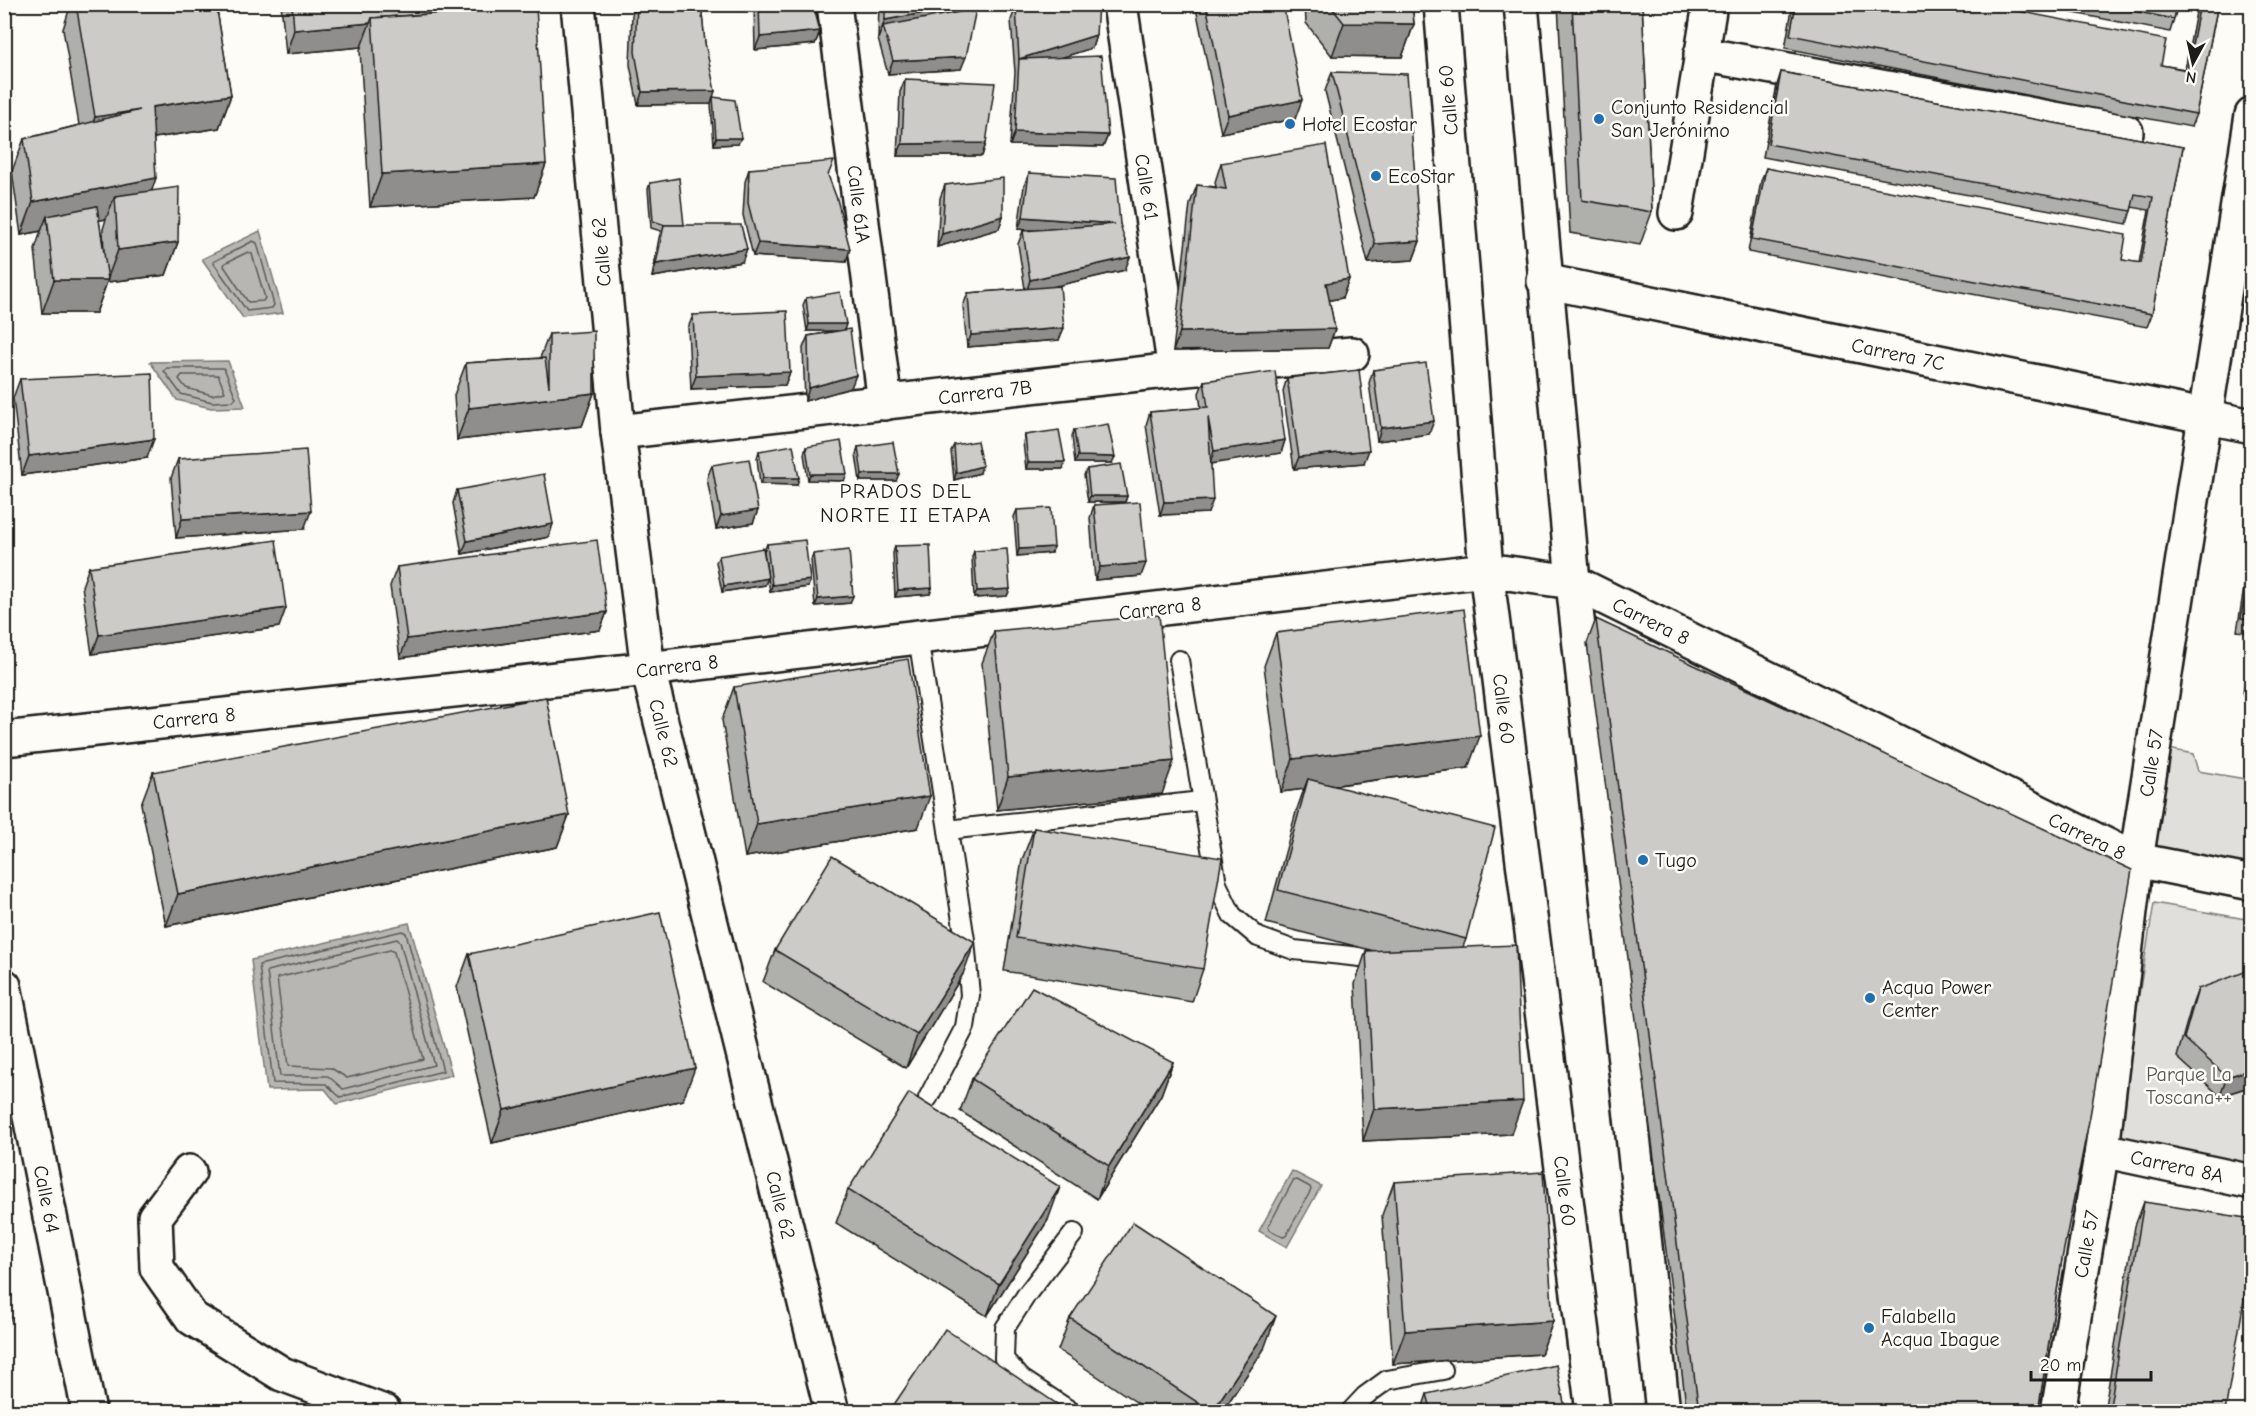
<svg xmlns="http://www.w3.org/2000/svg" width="2256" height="1416" font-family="'Comic Neue',sans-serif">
  <rect width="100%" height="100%" fill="#fdfcf7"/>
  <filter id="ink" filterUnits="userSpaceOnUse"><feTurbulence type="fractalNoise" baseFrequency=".0167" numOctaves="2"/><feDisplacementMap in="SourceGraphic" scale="12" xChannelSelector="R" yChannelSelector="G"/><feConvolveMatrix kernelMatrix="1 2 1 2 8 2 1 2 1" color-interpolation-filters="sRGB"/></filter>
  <g filter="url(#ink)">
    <!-- green -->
    <g fill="#e0dfdb" stroke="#7e7e7c" stroke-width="1.5">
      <polygon points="2169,749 2193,754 2198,771 2251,780 2251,867 2154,850"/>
      <polygon points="2154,903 2251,920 2251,1164 2116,1135"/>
      <polygon points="1669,1310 1710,1411 1680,1411"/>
    </g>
    <!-- water -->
    <g fill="#b7b6b2" stroke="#797876" stroke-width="1.5">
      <polygon points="260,231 283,313 243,318 202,259"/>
      <polygon points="228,361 245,407 211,408 177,400 150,362"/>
      <polygon points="409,923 452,1075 337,1104 325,1089 267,1090 251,960"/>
      <polygon points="1292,1171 1321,1186 1287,1247 1259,1231"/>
    </g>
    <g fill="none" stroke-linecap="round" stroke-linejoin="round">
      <!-- shore -->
      <g stroke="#5a5a58" stroke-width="1.5">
        <polygon points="253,241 257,243 274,305 272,308 247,311 213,262"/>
        <polygon points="248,252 252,254 265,298 263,301 248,302 224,266 225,263"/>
        <polygon points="224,368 236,398 233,401 212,402 181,394 164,371 167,368"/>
        <polygon points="182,375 218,375 225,392 212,395 186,388 179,379"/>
        <polygon points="402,931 406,933 443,1071 340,1097 326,1084 273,1083 259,965"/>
        <polygon points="397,939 400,942 434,1065 343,1089 328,1076 280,1076 267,971"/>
        <polygon points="390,950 394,952 423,1059 347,1078 331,1068 288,1066 277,978"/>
        <polygon points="1297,1180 1310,1187 1311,1190 1286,1236 1283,1237 1270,1230 1268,1227 1293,1181"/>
      </g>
      <!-- lane casing -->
      <g stroke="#1c1c1c" stroke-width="22">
        <g id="lane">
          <polyline points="918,637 965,940 970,995 965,1027 928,1098"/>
          <polyline points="1179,660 1217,884 1232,915 1258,937 1294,950 1370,958"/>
          <polyline points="948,830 1201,801"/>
          <polyline points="1072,1412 1022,1379 1004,1359 1005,1328 1027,1294 1074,1233"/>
          <polyline points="1350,1412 1365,1396 1387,1380 1443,1370"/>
        </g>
      </g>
      <!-- street casing -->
      <g stroke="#1c1c1c" stroke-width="38">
        <g id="street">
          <polyline points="578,4 618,432 648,669 832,1412"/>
          <polyline points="834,4 885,403"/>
          <polyline points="1120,4 1175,370"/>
          <polyline points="1701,54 2126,132"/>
          <polyline points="1676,213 1710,4"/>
          <polyline points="1544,281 2252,426"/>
          <polyline points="618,432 1175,370 1352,354"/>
          <polyline points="4,739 648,669 1486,570 1573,582 2136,860 2252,883"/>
          <polyline points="4,986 89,1412"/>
          <polyline points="2102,1150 2252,1182"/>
          <polyline points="189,1172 155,1217 157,1268 192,1318 282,1374 384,1412"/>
          <polyline points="2058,1412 2102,1150 2136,860 2252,115"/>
        </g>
      </g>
      <!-- secondary casing -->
      <g stroke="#1c1c1c" stroke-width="38">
        <g id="secondary">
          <polyline points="1441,4 1486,570 1593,1412"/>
          <polyline points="1521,4 1573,582 1663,1412"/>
        </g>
      </g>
      <!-- lane -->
      <use href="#lane" stroke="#fdfcf7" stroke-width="18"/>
      <!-- street -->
      <use href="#street" stroke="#fdfcf7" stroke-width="33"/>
      <!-- secondary -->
      <use href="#secondary" stroke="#fdfcf7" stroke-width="33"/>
    </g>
    <!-- wall -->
    <g fill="#afafac" stroke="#1c1c1c" stroke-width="1.5" fill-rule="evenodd">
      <path d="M71 4H216L231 95 219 128 154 138 152 191 178 242 166 275 107 282 96 313H42L35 249 41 231 21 235 12 171 24 139 79 125 63 29ZM106 219 103 229 104 253 99 220Z"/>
      <polygon points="281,4 452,4 453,12 546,164 534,197 370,207 360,50 361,47 286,54"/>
      <polygon points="636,4 701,4 705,43 713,97 738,144 714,145 711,104 638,105 630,65 632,15"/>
      <polygon points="754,4 813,4 820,31 815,44 755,50"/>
      <polygon points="879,4 977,4 961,69 888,74 878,39"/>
      <polygon points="1197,4 1283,4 1295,119 1221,133 1196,8"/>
      <polygon points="1305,4 1412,4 1414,24 1402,57 1332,56 1306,23"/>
      <polygon points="1558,4 1642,4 1652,212 1640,245 1570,233"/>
      <polygon points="1793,4 1982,4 2161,65 2185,69 2196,12 2177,8 2174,19 2170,32 2028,4 2218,4 2196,114 2191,127 1785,48"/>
      <polygon points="1016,7 1096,35 1092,48 1060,58 1108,135 1103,147 1010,145 1015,72 1011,20"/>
      <polygon points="1332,72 1420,241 1413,260 1368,263 1325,91"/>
      <polygon points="1781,72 2183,147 2152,314 2147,327 1748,252 1761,181 1766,168 2122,260 2139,263 2149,210 2132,207 2127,224 1763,157 1777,85"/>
      <polygon points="905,79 986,143 982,156 897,156 900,92"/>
      <polygon points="1221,163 1349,279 1342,298 1329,300 1335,329 1328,348 1173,351 1190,204 1197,185 1216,187 1215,182"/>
      <polygon points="749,169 828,176 846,262 753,256 743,215 745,182"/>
      <polygon points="1029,173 1120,224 1125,270 1051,287 1059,340 967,347 963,306 968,293 1025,289 1018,244 1023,231 1031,230 1018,229 1024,186"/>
      <polygon points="650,183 684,225 742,262 652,277 659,238 661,231 651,228 648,189"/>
      <polygon points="945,185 1003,216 999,229 937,247 940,198"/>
      <polygon points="806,298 844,330 851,388 805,401 803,348 808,336 840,331 807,331 803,305"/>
      <polygon points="693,315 790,372 785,385 691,389 688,328"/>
      <polygon points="549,334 594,393 582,426 457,440 454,395 466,363 540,358"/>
      <polygon points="1373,370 1429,434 1377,441 1369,383"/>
      <polygon points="1287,378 1364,463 1294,469 1283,391"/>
      <polygon points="20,379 147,458 22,475 13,398"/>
      <polygon points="1204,381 1285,440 1281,453 1211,463 1208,513 1160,515 1146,425 1150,412 1201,408 1199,393"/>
      <polygon points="1074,430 1112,463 1075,463 1072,436"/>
      <polygon points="1025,435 1063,469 1026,469 1023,442"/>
      <polygon points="954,445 980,473 954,480 951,451"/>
      <polygon points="806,447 844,481 808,480 804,454"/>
      <polygon points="858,447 896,481 860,481 856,454"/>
      <polygon points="759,451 797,485 760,484 757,458"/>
      <polygon points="178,459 304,529 176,538 171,478"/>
      <polygon points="712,465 758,510 753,523 716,529 707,478"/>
      <polygon points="1087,469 1127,496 1125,502 1088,502 1084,475"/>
      <polygon points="457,490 549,537 462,554 453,503"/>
      <polygon points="1094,505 1141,576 1095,580 1090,518"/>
      <polygon points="1017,510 1054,547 1051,553 1017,556 1014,517"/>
      <polygon points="2252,538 2252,633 2237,631"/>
      <polygon points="767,544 810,580 808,587 770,592 764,551"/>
      <polygon points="895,546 932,588 930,594 895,597 893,553"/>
      <polygon points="974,551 1010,589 1007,596 974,598 972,557"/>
      <polygon points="813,554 850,603 815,606 811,560"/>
      <polygon points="719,556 768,578 765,585 722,592 716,562"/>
      <polygon points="89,567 279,627 92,654 82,586"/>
      <polygon points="397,567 607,612 600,630 400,658 390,586"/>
      <polygon points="1596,619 2062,1259 2038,1412 1687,1412 1587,643"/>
      <polygon points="994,631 1162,794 997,810 982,663"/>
      <polygon points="1276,633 1468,768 1331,786 1466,939 1463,947 1511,1134 1363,1141 1355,984 1366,951 1374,951 1266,923 1296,812 1304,789 1281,792 1264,666"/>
      <polygon points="2252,646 2252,695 2243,694 2249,654"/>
      <polygon points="734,687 918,828 745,857 722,720"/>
      <polygon points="153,772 569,815 557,847 166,926 141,804"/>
      <polygon points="1034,828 1203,969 1192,1002 1004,971 1022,860"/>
      <polygon points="775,950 963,974 906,1068 763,982"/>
      <polygon points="469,954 683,1100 492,1143 457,987"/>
      <polygon points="2198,989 2252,1086 2220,1096 2177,1057 2191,1008"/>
      <polygon points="1173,1062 1161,1095 1097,1199 960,1111 972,1079"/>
      <polygon points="1394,1182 1553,1321 1541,1354 1393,1364 1382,1215"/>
      <polygon points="848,1190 1048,1220 987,1316 836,1223"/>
      <polygon points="2144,1202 2225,1412 2104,1412 2135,1226"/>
      <polygon points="1070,1318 1264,1349 1222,1412 1151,1412 1058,1350"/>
      <polygon points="1427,1394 1566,1412 1421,1412"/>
    </g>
    <!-- shaded-wall -->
    <g fill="#8f8e8c" stroke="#1c1c1c" stroke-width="1.5">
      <polygon points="972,4 977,4 971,22 883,26 878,39 885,20"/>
      <polygon points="370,23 361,47 286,54 294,30"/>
      <polygon points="1344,23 1414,24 1402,57 1332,56"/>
      <polygon points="820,31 815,44 755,50 760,37"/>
      <polygon points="1096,35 1092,48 1019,71 1019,59"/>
      <polygon points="966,57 961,69 888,74 893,61"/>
      <polygon points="715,91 711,104 638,105 642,92"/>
      <polygon points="231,95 219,128 141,140 152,107"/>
      <polygon points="1302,100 1295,119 1221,133 1228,115"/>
      <polygon points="140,110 83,149 95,117"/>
      <polygon points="1015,132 1108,135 1103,147 1010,145"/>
      <polygon points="716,138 741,138 738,144 714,145"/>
      <polygon points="986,143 982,156 897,156 902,144"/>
      <polygon points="546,164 534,197 370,207 382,174"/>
      <polygon points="156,178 145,211 115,196 106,219 48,230 47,216 41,231 21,235 33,202"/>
      <polygon points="1003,216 999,229 937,247 942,234"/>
      <polygon points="1023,217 1115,224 1110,237 1018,229"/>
      <polygon points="1420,241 1413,260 1368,263 1375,244"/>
      <polygon points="178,242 166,275 107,282 96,313 42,313 54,280 107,280 118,250"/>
      <polygon points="758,243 850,249 846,262 753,256"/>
      <polygon points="747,249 742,262 652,277 656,264"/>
      <polygon points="1130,257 1125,270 1026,293 1030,280"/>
      <polygon points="1349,279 1342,298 1319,302 1326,283"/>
      <polygon points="809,324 846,324 844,331 807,331"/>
      <polygon points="1064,328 1059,340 967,347 971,335"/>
      <polygon points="1335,329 1328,348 1173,351 1180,332"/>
      <polygon points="790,372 785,385 691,389 696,376"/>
      <polygon points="856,375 851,388 805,401 809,388"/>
      <polygon points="594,393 582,426 457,440 469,408"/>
      <polygon points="1434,421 1429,434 1377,441 1381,428"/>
      <polygon points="154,439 147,458 22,475 29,456"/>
      <polygon points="1285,440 1281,453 1210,464 1214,451"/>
      <polygon points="1369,450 1364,463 1294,469 1299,457"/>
      <polygon points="1078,456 1115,457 1112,463 1075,463"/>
      <polygon points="1028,462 1065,462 1063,469 1026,469"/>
      <polygon points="982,466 980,473 954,480 956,473"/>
      <polygon points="810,474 847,474 844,481 808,480"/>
      <polygon points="862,474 899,474 896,481 860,481"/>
      <polygon points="763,478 799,478 797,485 760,484"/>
      <polygon points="1090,496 1127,496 1125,502 1088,502"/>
      <polygon points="1213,500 1208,513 1160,515 1164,502"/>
      <polygon points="758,510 753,523 716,529 721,516"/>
      <polygon points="311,511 304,529 176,538 182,519"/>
      <polygon points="553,524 549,537 462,554 467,541"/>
      <polygon points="1054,547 1051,553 1017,556 1019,549"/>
      <polygon points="1146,563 1141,576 1095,580 1100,567"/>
      <polygon points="768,578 765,585 722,592 724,586"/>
      <polygon points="810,580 808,587 770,592 772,585"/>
      <polygon points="932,588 930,594 895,597 898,590"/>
      <polygon points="1010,589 1007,596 974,598 977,591"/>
      <polygon points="853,596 850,603 815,606 818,599"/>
      <polygon points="286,608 279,627 92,654 99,635"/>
      <polygon points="607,612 600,630 400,658 407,639"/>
      <polygon points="2248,681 2252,682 2252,695 2243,694"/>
      <polygon points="1480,736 1468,768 1305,789 1308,779 1304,789 1281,792 1293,759"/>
      <polygon points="1174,761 1162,794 997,810 1008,777"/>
      <polygon points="930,796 918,828 745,857 757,824"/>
      <polygon points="569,815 557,847 166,926 178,894"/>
      <polygon points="975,942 963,974 906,1068 917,1035"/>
      <polygon points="1173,1062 1161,1095 1097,1199 1109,1166"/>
      <polygon points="695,1068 683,1100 492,1143 504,1110"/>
      <polygon points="2252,1069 2252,1086 2220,1096 2227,1077"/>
      <polygon points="1523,1101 1511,1134 1363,1141 1374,1109"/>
      <polygon points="1060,1187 1048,1220 987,1316 999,1284"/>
      <polygon points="1276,1316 1264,1349 1222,1412 1212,1412"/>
      <polygon points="10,1319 4,1335 4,1320"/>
      <polygon points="1553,1321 1541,1354 1393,1364 1405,1331"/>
    </g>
    <!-- building -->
    <g fill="#cccbc8" stroke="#1c1c1c" stroke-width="1.5">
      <polygon points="76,4 216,4 231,95 152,107 156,178 33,202 24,139 140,110 95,117"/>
      <polygon points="292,4 452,4 453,12 372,18 370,23 294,30"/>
      <polygon points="637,4 701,4 705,43 715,91 642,92 635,52"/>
      <polygon points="759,4 813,4 820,31 760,37"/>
      <polygon points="885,4 972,4 885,20"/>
      <polygon points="1034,4 1098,4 1096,35 1019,59 1101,56 1108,135 1015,132 1019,59 1016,7"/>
      <polygon points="1206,4 1283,4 1302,100 1228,115"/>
      <polygon points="1329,4 1412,4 1414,24 1344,23"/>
      <polygon points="1572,4 1642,4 1652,212 1582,200"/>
      <polygon points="1796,4 1982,4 2166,40 2161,65 2187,70 2200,4 2218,4 2196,114 1790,35"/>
      <polygon points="2098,4 2177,4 2174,19"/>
      <polygon points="536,7 546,164 382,174 372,18"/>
      <polygon points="976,9 966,57 893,61 883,26"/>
      <polygon points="1332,72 1407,74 1420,241 1375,244"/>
      <polygon points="1781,72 2183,147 2152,314 1752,239 1766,168 2126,235 2122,260 2141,263 2153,197 2135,194 2131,211 1768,144"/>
      <polygon points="905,79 995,83 986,143 902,144"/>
      <polygon points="713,97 735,100 741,138 716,138"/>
      <polygon points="1326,145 1349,279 1326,283 1335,329 1180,332 1197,185 1226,189 1221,163"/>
      <polygon points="834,161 828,175 837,199 850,249 758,243 748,203 749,169"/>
      <polygon points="1029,173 1116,178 1120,224 1130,257 1030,280 1023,231 1115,224 1023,217"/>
      <polygon points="679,178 684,225 665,225 653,221 650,183"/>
      <polygon points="1003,178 1003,216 942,234 945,185"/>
      <polygon points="179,187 178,242 118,250 115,196"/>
      <polygon points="97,206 108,280 54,280 47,216"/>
      <polygon points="664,225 741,225 747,249 656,264"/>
      <polygon points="1060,286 1064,328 971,335 968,293"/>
      <polygon points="840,292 846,324 809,324 806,298"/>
      <polygon points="787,311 790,372 696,376 693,315"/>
      <polygon points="850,329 856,375 809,388 808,336"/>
      <polygon points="594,331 594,393 469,408 466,363 545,358 549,387 549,334"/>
      <polygon points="1426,363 1434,421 1381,428 1373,370"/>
      <polygon points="1359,370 1369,450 1299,457 1287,378"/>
      <polygon points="1275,371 1285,440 1214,451 1208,417 1213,500 1164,502 1150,412 1208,407 1204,381"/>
      <polygon points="152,373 154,439 29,456 20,379"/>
      <polygon points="1108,424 1115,457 1078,456 1074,430"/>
      <polygon points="1059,430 1065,462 1028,462 1025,435"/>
      <polygon points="841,441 847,474 810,474 806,447"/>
      <polygon points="977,441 982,466 956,473 954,445"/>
      <polygon points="893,442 899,474 862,474 858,447"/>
      <polygon points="793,445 799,478 763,478 759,451"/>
      <polygon points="306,450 311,511 182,519 178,459"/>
      <polygon points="749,459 758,510 721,516 712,465"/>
      <polygon points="1121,464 1127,496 1090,496 1087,469"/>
      <polygon points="544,474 553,524 467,541 457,490"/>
      <polygon points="1140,502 1146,563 1100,567 1094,505"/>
      <polygon points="1051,508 1054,547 1019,549 1017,510"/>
      <polygon points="276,540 286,608 99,635 89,567"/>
      <polygon points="597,540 607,612 407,639 397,567"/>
      <polygon points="805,540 810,580 772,585 767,544"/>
      <polygon points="930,545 932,588 898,590 895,546"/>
      <polygon points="763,548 768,578 724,586 719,556"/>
      <polygon points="1007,549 1010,589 977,591 974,551"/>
      <polygon points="849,550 853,596 818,599 813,554"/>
      <polygon points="2252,554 2252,620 2241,618"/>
      <polygon points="1464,609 1480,736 1293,759 1276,633"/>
      <polygon points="1159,615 1174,761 1008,777 994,631"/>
      <polygon points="1596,619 2132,870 2090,1116 2062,1259 2038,1412 1699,1412"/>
      <polygon points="2252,656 2252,682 2248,681"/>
      <polygon points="908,659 930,796 757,824 734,687"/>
      <polygon points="546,697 569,815 178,894 153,772"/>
      <polygon points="1308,779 1495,828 1466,939 1278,890"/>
      <polygon points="1034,828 1222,858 1203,969 1016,938"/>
      <polygon points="832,856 975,942 917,1035 775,950"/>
      <polygon points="660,912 695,1068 504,1110 469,954"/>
      <polygon points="1516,945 1523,1101 1374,1109 1366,951"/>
      <polygon points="2247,971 2252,976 2252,1069 2227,1077 2184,1038 2198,989"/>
      <polygon points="1032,987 1173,1062 1109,1166 972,1079"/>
      <polygon points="909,1093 1060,1187 999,1284 848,1190"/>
      <polygon points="1543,1172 1553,1321 1405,1331 1394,1182"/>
      <polygon points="2144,1202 2252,1219 2252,1253 2225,1412 2109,1412"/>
      <polygon points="1133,1222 1276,1316 1212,1412 1070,1318"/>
      <polygon points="4,1263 10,1319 4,1320"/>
      <polygon points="945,1329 1069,1412 889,1412"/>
      <polygon points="1556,1365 1566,1412 1432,1412 1427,1394"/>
    </g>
  </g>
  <!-- markers -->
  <g fill="#1f6fb2" stroke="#fdfcf7" stroke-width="2">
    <circle cx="1599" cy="119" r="6"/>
    <circle cx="1290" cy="124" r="6"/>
    <circle cx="1376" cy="176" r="6"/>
    <circle cx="1643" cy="860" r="6"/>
    <circle cx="1870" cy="998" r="6"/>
    <circle cx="1869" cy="1328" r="6"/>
  </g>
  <g text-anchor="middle" stroke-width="5" stroke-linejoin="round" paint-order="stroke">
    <!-- street labels -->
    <g font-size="20" fill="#1c1c1c" stroke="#fdfcf7">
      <text transform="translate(1448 100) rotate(-95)" y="7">Calle 60</text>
      <text transform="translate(1147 187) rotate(81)" y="7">Calle 61</text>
      <text transform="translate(859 204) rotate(83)" y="7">Calle 61A</text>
      <text transform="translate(601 252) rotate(-95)" y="7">Calle 62</text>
      <text transform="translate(1898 354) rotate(12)" y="7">Carrera 7C</text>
      <text transform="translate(985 392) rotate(-7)" y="7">Carrera 7B</text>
      <text transform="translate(1160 608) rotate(-7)" y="7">Carrera 8</text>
      <text transform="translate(1651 621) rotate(26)" y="7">Carrera 8</text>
      <text transform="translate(677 666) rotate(-7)" y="7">Carrera 8</text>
      <text transform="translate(1504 709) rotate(83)" y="7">Calle 60</text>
      <text transform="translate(194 718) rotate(-6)" y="7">Carrera 8</text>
      <text transform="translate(664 733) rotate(76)" y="7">Calle 62</text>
      <text transform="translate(2151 763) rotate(-81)" y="7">Calle 57</text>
      <text transform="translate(2087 836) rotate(26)" y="7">Carrera 8</text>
      <text transform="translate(2177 1166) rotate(12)" y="7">Carrera 8A</text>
      <text transform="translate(1565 1191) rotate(83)" y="7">Calle 60</text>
      <text transform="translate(47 1199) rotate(79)" y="7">Calle 64</text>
      <text transform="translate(781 1205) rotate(76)" y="7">Calle 62</text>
      <text transform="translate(2086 1244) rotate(-80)" y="7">Calle 57</text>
    </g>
    <!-- poi labels -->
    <g font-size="20" fill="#1c1c1c" stroke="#fdfcf7" text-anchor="start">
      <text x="1611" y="114">Conjunto Residencial<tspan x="1611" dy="23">San Jerónimo</tspan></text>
      <text x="1302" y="131">Hotel Ecostar</text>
      <text x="1388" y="183">EcoStar</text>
      <text x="1655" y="867">Tugo</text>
      <text x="1882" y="994">Acqua Power<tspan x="1882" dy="23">Center</tspan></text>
      <text x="1881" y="1323">Falabella<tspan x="1881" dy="23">Acqua Ibague</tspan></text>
    </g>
    <!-- park labels -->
    <g font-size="20" fill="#575655" stroke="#fdfcf7">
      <text x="2189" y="1081">Parque La<tspan x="2189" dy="23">Toscana++</tspan></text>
    </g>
    <!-- neighbourhood labels -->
    <g font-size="21" letter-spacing="1.5" fill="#1c1c1c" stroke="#fdfcf7">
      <text x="906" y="498">PRADOS DEL<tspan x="906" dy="24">NORTE II ETAPA</tspan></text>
    </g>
  </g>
  <!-- margin -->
  <rect width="2256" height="1416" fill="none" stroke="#fdfcf7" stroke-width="24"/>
  <rect x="12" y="12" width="2232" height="1392" fill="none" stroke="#1c1c1c" stroke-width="2" filter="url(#ink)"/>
  <!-- north arrow -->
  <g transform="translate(2193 63) rotate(188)" stroke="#fdfcf7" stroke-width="4.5" paint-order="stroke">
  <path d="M0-4.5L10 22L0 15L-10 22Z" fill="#1c1c1c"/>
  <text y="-9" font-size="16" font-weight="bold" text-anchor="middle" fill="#1c1c1c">N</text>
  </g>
  <!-- scale -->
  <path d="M2031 1371v9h120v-9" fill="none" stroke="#1c1c1c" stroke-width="3"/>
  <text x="2040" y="1371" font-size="18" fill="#1c1c1c" stroke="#fdfcf7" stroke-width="4.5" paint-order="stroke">20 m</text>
</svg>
